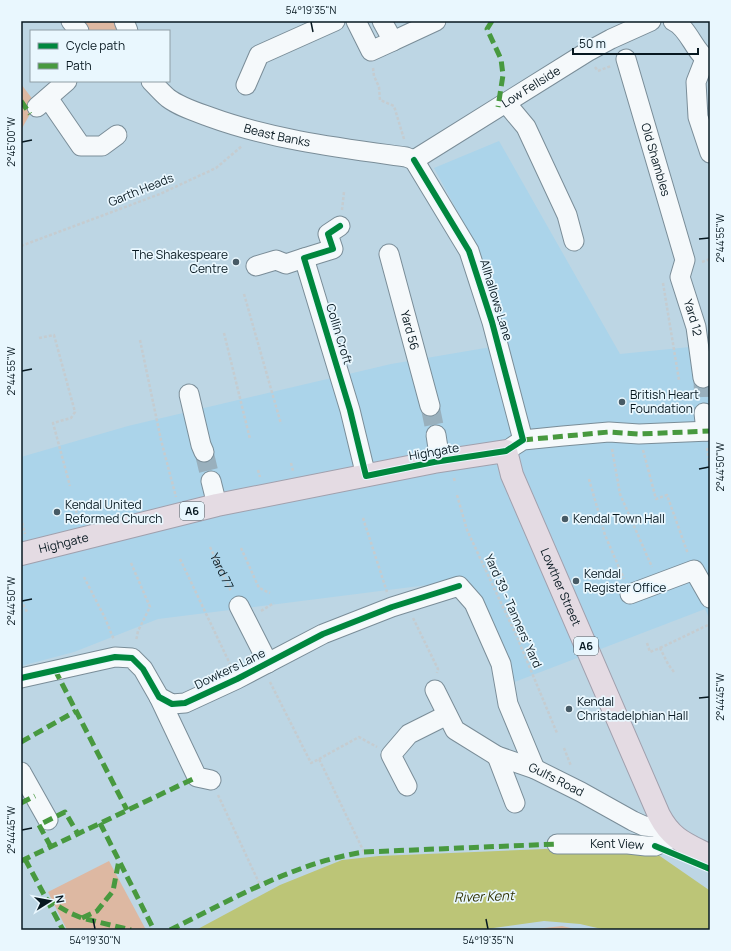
<svg xmlns="http://www.w3.org/2000/svg" width="731" height="951" font-family="Manrope,sans-serif">
  <rect width="100%" height="100%" fill="#bdd6e4"/>
  <!-- built -->
  <polygon fill="#abd4ea" points="499,141 620,354 710,345 710,620 705,609 507,685 467,580 158,619 74,652 21,666 21,457 128,426 391,364 503,345 475,244 434,168"/>
  <!-- green -->
  <g fill="#ddb8a2">
    <polygon points="81,21 115,21 119,31 89,31"/>
    <polygon points="21,84 34,101 30,114 21,130"/>
    <polygon points="109,861 146,930 67,930 48,892"/>
    <polygon points="562,926 579,930 527,930"/>
  </g>
  <!-- water -->
  <polygon fill="#bcc577" points="594,847 657,854 709,890 710,892 710,930 606,930 580,924 544,921 479,930 196,930 280,885 342,860 379,856"/>
  <g fill="none" stroke-linecap="round" stroke-linejoin="round">
    <!-- minor-tunnel -->
    <g stroke="#99b0bd" stroke-width="19" stroke-dasharray="19 10" stroke-linecap="butt">
      <polyline points="703,378 704,413"/>
      <polyline points="430,406 436,435"/>
      <polyline points="204,452 211,481"/>
    </g>
    <!-- minor casing -->
    <g stroke="#7a8d98" stroke-width="21">
      <g id="minor">
        <polyline points="71,21 79,31"/>
        <polyline points="124,21 128,31"/>
        <polyline points="356,21 371,51 393,41"/>
        <polyline points="382,21 393,41 436,21"/>
        <path d="M673 21C689 27 695 55 710 61"/>
        <path id="s2" d="M626 59 685 260 680 277 696 327 703 378"/>
        <polyline points="705,59 696,82 698,117 710,153"/>
        <path id="s3" d="M151 81C156 86 162 93 168 98 180 107 196 112 210 117 273 140 341 148 406 157L414 160"/>
        <polyline points="246,85 259,55 335,21"/>
        <polyline points="48,98 81,146 102,146 117,135"/>
        <polyline points="506,103 526,127 567,215 574,241"/>
        <polyline points="37,107 67,81"/>
        <polyline points="414,160 469,251 492,322 523,440"/>
        <path id="s4" d="M414 160 587 52 611 39 651 21"/>
        <polyline points="340,226 328,234 333,249 304,258 350,410 366,476"/>
        <path id="s5" d="M389 254 430 406"/>
        <polyline points="256,266 276,260 286,264 304,258"/>
        <polyline points="189,394 201,445 204,452"/>
        <polyline points="704,413 706,431"/>
        <polyline points="436,435 440,461"/>
        <polyline points="512,447 523,440 563,436 609,432 639,434 710,431"/>
        <polyline points="211,481 217,505"/>
        <polyline points="630,594 694,570 710,598"/>
        <polyline points="239,606 268,663"/>
        <polyline points="21,678 115,657 132,658 143,669 159,697 172,704 185,703 237,679 323,634 392,607 459,586 474,603 501,664 508,704 535,769"/>
        <path id="s6" d="M435 690 455 730 497 756 535 769 581 792 633 821 644 826 666 828"/>
        <polyline points="159,697 197,777 211,780"/>
        <polyline points="497,756 515,803"/>
        <polyline points="21,772 48,820"/>
        <polyline points="407,786 391,755 409,734 447,715"/>
        <path id="s7" d="M557 844H628L646 846H655L675 837"/>
      </g>
    </g>
    <!-- highway casing -->
    <g stroke="#a0a0ad" stroke-width="24">
      <g id="highway">
        <path id="s8" d="M21 554 217 505 434 462 506 451 512 475 659 815C672 840 687 844 710 856"/>
      </g>
    </g>
    <!-- path -->
    <g stroke="#c5ccd0" stroke-width="2.5" stroke-dasharray="3 2" stroke-linecap="butt">
      <polyline points="595,67 598,71 611,66"/>
      <polyline points="373,68 374,76 379,87 380,100 394,106 404,139"/>
      <polyline points="342,210 344,192"/>
      <polyline points="21,246 160,194 216,168 242,146"/>
      <polyline points="702,262 710,259"/>
      <polyline points="663,283 679,380"/>
      <polyline points="244,294 281,424"/>
      <polyline points="224,333 250,439"/>
      <polyline points="39,338 54,335 75,412 71,418 53,423 70,486"/>
      <polyline points="140,340 161,440 176,497"/>
      <polyline points="707,448 710,468"/>
      <polyline points="612,449 620,494 652,567"/>
      <polyline points="643,450 656,499 667,495 688,554"/>
      <polyline points="291,463 293,471"/>
      <polyline points="258,470 260,477"/>
      <polyline points="454,478 455,483"/>
      <polyline points="589,479 605,535 624,579"/>
      <polyline points="457,495 467,530 517,637 557,733"/>
      <polyline points="76,510 79,522"/>
      <polyline points="21,518 25,534"/>
      <polyline points="363,518 387,592"/>
      <path id="s1" d="M210 547 231 591"/>
      <polyline points="241,548 259,588 270,593"/>
      <polyline points="180,559 230,664"/>
      <polyline points="131,563 150,607 138,631 136,641"/>
      <polyline points="84,577 105,618 114,640"/>
      <polyline points="21,600 27,612"/>
      <polyline points="261,611 274,603"/>
      <polyline points="413,618 438,669 437,673"/>
      <polyline points="647,643 650,652 660,648 668,664 674,672"/>
      <polyline points="660,648 710,624"/>
      <polyline points="270,682 311,763 319,759 364,852"/>
      <polyline points="564,748 571,766"/>
      <polyline points="319,759 359,737 377,747"/>
      <polyline points="218,795 260,885"/>
    </g>
    <!-- minor -->
    <use href="#minor" stroke="#f5f9fb" stroke-width="19"/>
    <!-- highway -->
    <use href="#highway" stroke="#e4dbe3" stroke-width="22"/>
    <!-- quiet -->
    <g stroke="#48993f" stroke-width="5" stroke-dasharray="10 5" stroke-linecap="butt">
      <polyline points="492,21 487,29 501,59 503,75 498,107"/>
      <polyline points="21,101 30,114"/>
      <polyline points="523,440 609,432 639,434 710,431"/>
      <polyline points="55,670 127,810"/>
      <polyline points="21,742 76,711"/>
      <polyline points="21,803 35,796"/>
      <polyline points="100,823 154,930"/>
      <polyline points="51,847 39,825 65,812 78,834"/>
      <polyline points="25,859 63,930"/>
      <polyline points="21,861 197,777"/>
      <polyline points="46,899 70,913 82,918 131,930"/>
      <polyline points="82,918 97,911 113,891 119,860"/>
      <path d="M170 930C233 899 294 863 364 852L557 844"/>
    </g>
    <!-- cycleway casing -->
    <g stroke="#e9f7fe" stroke-width="8">
      <g id="cycleway">
        <polyline points="340,226 328,234 333,249 304,258 350,410 366,476 434,462 506,451 523,440 492,322 469,251 414,160"/>
        <polyline points="21,678 115,657 132,658 143,669 159,697 172,704 185,703 237,679 323,634 392,607 459,586"/>
        <polyline points="655,846 710,869"/>
      </g>
    </g>
    <!-- cycleway -->
    <use href="#cycleway" stroke="#00873e" stroke-width="6"/>
  </g>
  <!-- ticks -->
  <path fill="none" stroke="#071820" stroke-width="1.5" d="M311 22 313 32M22 142 32 140M699 239 709 238M22 371 32 369M699 469 709 467M22 601 32 599M699 698 709 697M22 830 32 828M93 919 95 929M486 919 488 929"/>
  <!-- markers -->
  <g fill="#475a65" stroke="#e9f7fe" stroke-width="1.5">
    <circle cx="236" cy="262" r="4"/>
    <circle cx="622" cy="402" r="4"/>
    <circle cx="57" cy="512" r="4"/>
    <circle cx="565" cy="519" r="4"/>
    <circle cx="576" cy="581" r="4"/>
    <circle cx="569" cy="709" r="4"/>
  </g>
  <g text-anchor="middle" stroke-width="3.5" stroke-linejoin="round" paint-order="stroke">
    <!-- shield labels -->
    <g fill="#e9f7fe" stroke="#4b5b63" stroke-width="1">
      <rect x="180" y="502" width="24" height="18" rx="3"/>
      <rect x="574" y="637" width="24" height="18" rx="3"/>
    </g>
    <g font-size="11" font-weight="bold" fill="#071820">
      <text x="192" y="515">A6</text>
      <text x="586" y="650">A6</text>
    </g>
    <!-- street labels -->
    <g font-size="12" fill="#071820" stroke="#e9f7fe">
      <text dy="4" stroke="none"><textPath href="#s4" startOffset="138">Low Fellside</textPath></text>
      <text dy="4" stroke="none"><textPath href="#s3" startOffset="140">Beast Banks</textPath></text>
      <text dy="4" stroke="none"><textPath href="#s2" startOffset="105">Old Shambles</textPath></text>
      <text transform="translate(141 190) rotate(-22)" y="4">Garth Heads</text>
      <text transform="translate(496 300) rotate(73)" y="4">Allhallows Lane</text>
      <text dy="4" stroke="none"><textPath href="#s2" startOffset="270">Yard 12</textPath></text>
      <text dy="4" stroke="none"><textPath href="#s5" startOffset="79">Yard 56</textPath></text>
      <text transform="translate(339 334) rotate(73)" y="4">Collin Croft</text>
      <text transform="translate(434 452) rotate(-10)" y="4">Highgate</text>
      <text dy="4" stroke="none"><textPath href="#s8" startOffset="44">Highgate</textPath></text>
      <text dy="4" stroke="none"><textPath href="#s1" startOffset="27">Yard 77</textPath></text>
      <text dy="4" stroke="none"><textPath href="#s8" startOffset="643">Lowther Street</textPath></text>
      <text transform="translate(513 611) rotate(66)" y="4">Yard 39 - Tanners' Yard</text>
      <text transform="translate(230 669) rotate(-26)" y="4">Dowkers Lane</text>
      <text dy="4" stroke="none"><textPath href="#s6" startOffset="158">Gulfs Road</textPath></text>
      <text dy="4" stroke="none"><textPath href="#s7" startOffset="60">Kent View</textPath></text>
    </g>
    <!-- poi labels -->
    <g font-size="12" fill="#071820" stroke="#e9f7fe" text-anchor="start">
      <text x="228" y="259" text-anchor="end">The Shakespeare<tspan x="228" dy="14">Centre</tspan></text>
      <text x="630" y="399">British Heart<tspan x="630" dy="14">Foundation</tspan></text>
      <text x="65" y="509">Kendal United<tspan x="65" dy="14">Reformed Church</tspan></text>
      <text x="573" y="523">Kendal Town Hall</text>
      <text x="584" y="578">Kendal<tspan x="584" dy="14">Register Office</tspan></text>
      <text x="577" y="706">Kendal<tspan x="577" dy="14">Christadelphian Hall</tspan></text>
    </g>
    <!-- water labels -->
    <g font-size="13" font-style="italic" fill="#303100" stroke="#e9f7fe">
      <text transform="translate(484 896) rotate(-2)" y="5">River Kent</text>
    </g>
  </g>
  <!-- border -->
  <rect width="731" height="951" fill="none" stroke="#e9f7fe" stroke-width="44"/>
  <!-- legend -->
  <rect x="30" y="30" width="140" height="52" fill="#e9f7fe" stroke="#8f9ea5"/>
  <rect x="38" y="43" width="20" height="6" fill="#00873e" stroke="#8f9ea5"/>
  <text x="66" y="50" font-size="12" fill="#071820">Cycle path</text>
  <rect x="38" y="63" width="20" height="6" fill="#48993f" stroke="#8f9ea5"/>
  <text x="66" y="70" font-size="12" fill="#071820">Path</text>
  <!-- north arrow -->
  <g transform="translate(50 901) rotate(79)" stroke="#e9f7fe" stroke-width="3" paint-order="stroke">
  <path d="M0-3L7 15L0 10L-7 15Z" fill="#071820"/>
  <text y="-6" font-size="11" font-weight="bold" text-anchor="middle" fill="#071820">N</text>
  </g>
  <!-- scale -->
  <path d="M573 48v6h125v-6" fill="none" stroke="#071820" stroke-width="2"/>
  <text x="579" y="48" font-size="12" fill="#071820" stroke="#e9f7fe" stroke-width="3" paint-order="stroke">50 m</text>
  <rect x="22" y="22" width="687" height="907" fill="none" stroke="#071820" stroke-width="1.5"/>
  <g font-size="10" text-anchor="middle" fill="#071820">
    <text x="311" y="14">54°19'35"N</text>
    <text transform="translate(11 142) rotate(-90)" y="4">2°45'00"W</text>
    <text transform="translate(720 238) rotate(-90)" y="4">2°44'55"W</text>
    <text transform="translate(11 371) rotate(-90)" y="4">2°44'55"W</text>
    <text transform="translate(720 467) rotate(-90)" y="4">2°44'50"W</text>
    <text transform="translate(11 601) rotate(-90)" y="4">2°44'50"W</text>
    <text transform="translate(720 697) rotate(-90)" y="4">2°44'45"W</text>
    <text transform="translate(11 830) rotate(-90)" y="4">2°44'45"W</text>
    <text x="95" y="944">54°19'30"N</text>
    <text x="488" y="944">54°19'35"N</text>
  </g>
</svg>
